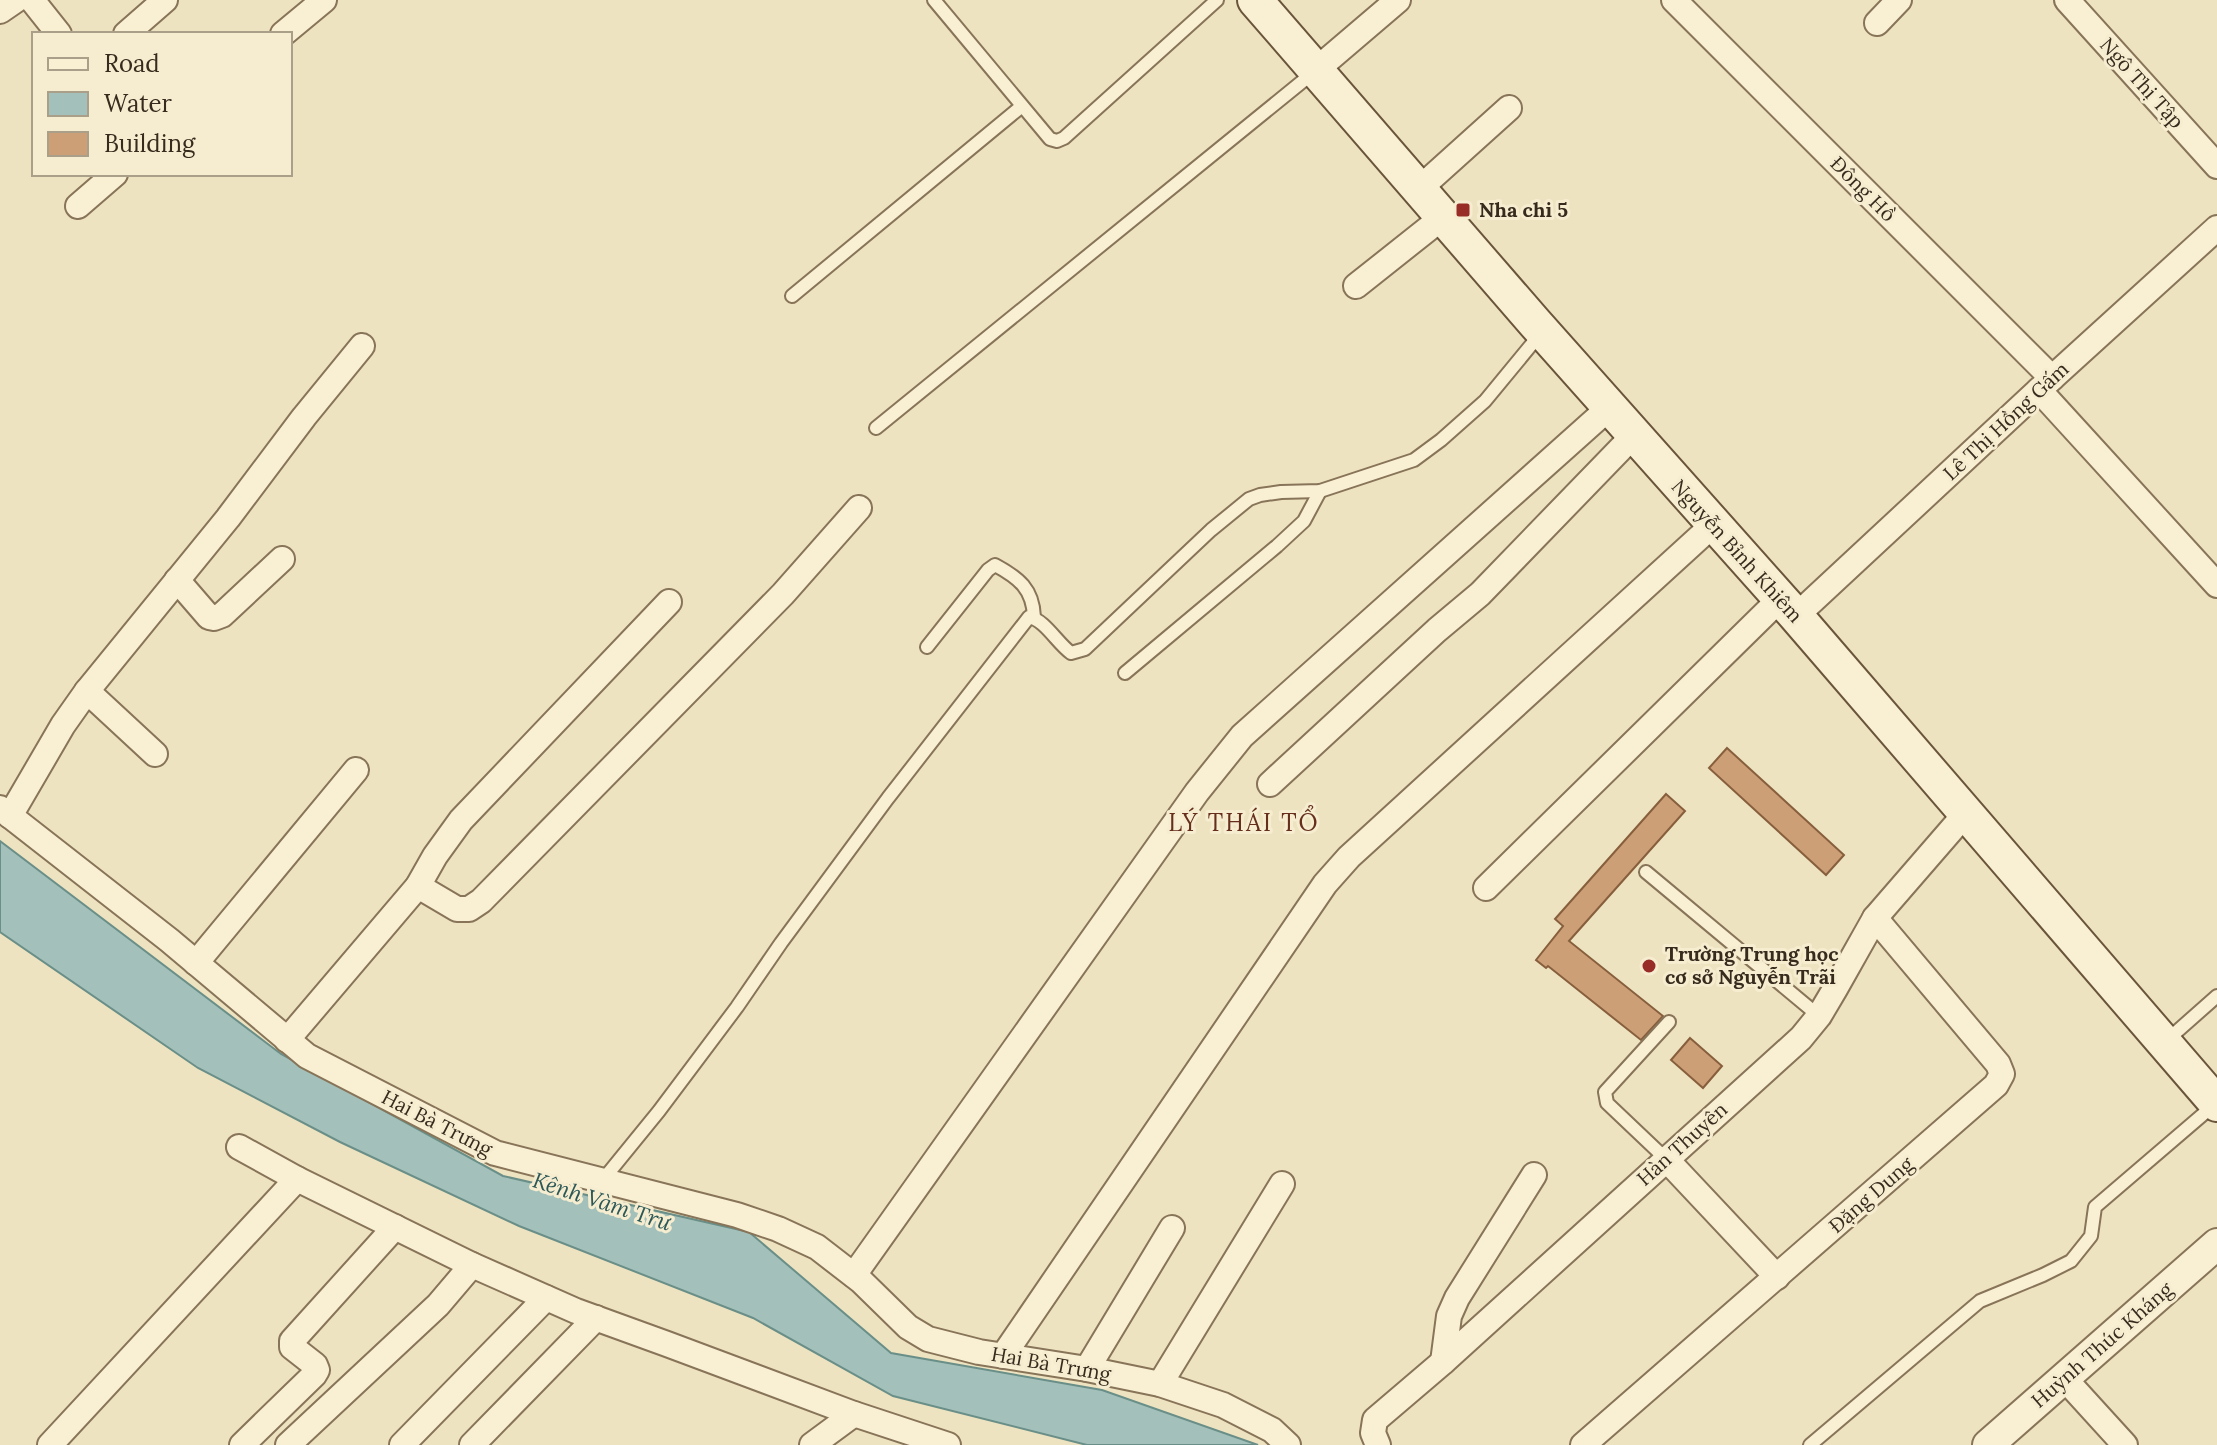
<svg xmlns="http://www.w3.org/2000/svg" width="2217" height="1445" font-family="Lora,serif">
  <rect width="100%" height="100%" fill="#eee3c0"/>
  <!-- water -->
  <polygon fill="#a3c1ba" stroke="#6a8f88" stroke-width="2" points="0,841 281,1054 503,1176 749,1232 891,1353 1102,1390 1258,1445 1087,1445 893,1396 753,1318 519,1226 340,1142 198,1068 0,932"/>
  <!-- building -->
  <g fill="#cd9f76" stroke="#875f3d" stroke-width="2">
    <polygon points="1727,748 1844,855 1826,875 1709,768"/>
    <polygon points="1666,794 1685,811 1569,941 1663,1016 1641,1040 1548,966 1546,968 1536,960 1563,926 1555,919"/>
    <polygon points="1690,1038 1722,1066 1703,1088 1671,1060"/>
  </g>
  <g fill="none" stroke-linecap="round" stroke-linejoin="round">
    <!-- service casing -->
    <g stroke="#887458" stroke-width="16">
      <g id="service">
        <polyline points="934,0 1050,139 1057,141 1064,138 1217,0"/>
        <polyline points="792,296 1022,106"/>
        <polyline points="876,428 1314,72"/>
        <path d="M927 647 988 570 995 565C1019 578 1033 589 1034 617"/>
        <polyline points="1125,673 1277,546 1304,521 1320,491"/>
        <polyline points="1646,872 1819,1016"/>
        <polyline points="2165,1042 2217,996"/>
        <polyline points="1666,1159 1607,1103 1605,1092 1669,1022"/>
        <path d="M602 1181 659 1111 737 1007 781 943 888 798 1029 617C1045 620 1057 643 1071 653L1085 649 1211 530 1249 499 1260 495 1281 492 1320 491 1414 460 1441 440 1485 401 1541 333"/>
        <polyline points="1810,1445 1980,1301 2043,1275 2071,1261 2091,1236 2095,1207 2214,1105"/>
      </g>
    </g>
    <!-- minor casing -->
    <g stroke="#887458" stroke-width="28">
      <g id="minor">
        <polyline points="32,0 59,34"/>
        <polyline points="1674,0 2052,378"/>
        <polyline points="2067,0 2217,166"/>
        <polyline points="0,11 16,0"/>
        <polyline points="1877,23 1899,0"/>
        <polyline points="126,34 165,0"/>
        <polyline points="283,34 324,0"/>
        <polyline points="1316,70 1398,0"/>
        <polyline points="1419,189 1509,108"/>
        <polyline points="78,206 115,174"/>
        <polyline points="1356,286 1443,217"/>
        <polyline points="2039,390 2217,585"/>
        <polyline points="177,580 209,617 214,618 222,615 282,559"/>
        <polyline points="1796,616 2052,378 2217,228"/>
        <polyline points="87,691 155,754"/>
        <polyline points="1270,784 1437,630 1480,594 1634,435"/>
        <polyline points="0,808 169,940 307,1056 495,1153 737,1215 778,1229 817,1247 861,1281 908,1327 928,1339 979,1352 1087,1369 1160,1384 1223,1405 1272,1430 1288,1445"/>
        <polyline points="10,816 63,725 87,691 228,518 304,417 362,346"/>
        <polyline points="418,886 457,909 469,909 481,901 783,594 859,508"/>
        <polyline points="1486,888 1780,599"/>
        <polyline points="196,963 356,770"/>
        <polyline points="287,1040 418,886 435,856 461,820 669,602"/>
        <polyline points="239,1147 297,1179 472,1265 576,1311 667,1344 854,1414 948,1445"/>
        <polyline points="1666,1159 1777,1277"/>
        <polyline points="854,1275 1197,792 1242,736 1610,407"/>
        <polyline points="1003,1356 1325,884 1349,857 1714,524"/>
        <polyline points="1443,1362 1449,1316 1457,1298 1534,1175"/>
        <polyline points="1087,1369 1172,1228"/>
        <polyline points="2064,1378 2125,1445"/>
        <polyline points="1160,1384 1282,1184"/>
        <polyline points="50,1445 297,1179"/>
        <polyline points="242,1445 314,1375 317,1370 315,1365 292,1347 292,1341 395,1227"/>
        <polyline points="288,1445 438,1305 472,1265"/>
        <polyline points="402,1445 546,1298"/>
        <polyline points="472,1445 596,1318"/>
        <polyline points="812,1445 854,1414"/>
        <polyline points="1378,1445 1373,1433 1375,1420 1443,1362 1801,1038 1819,1016 1835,989 1875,918 1966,813"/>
        <polyline points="1583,1445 1996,1085 2002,1074 1998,1064 1875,918"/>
      </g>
    </g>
    <!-- tertiary casing -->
    <g stroke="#887458" stroke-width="34">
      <polyline id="tertiary" points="1988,1445 2217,1244"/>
    </g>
    <!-- secondary casing -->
    <g stroke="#6a553b" stroke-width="38">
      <polyline id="secondary" points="1255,0 1535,323 1796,616 2217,1104"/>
    </g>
    <!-- service -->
    <use href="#service" stroke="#f9f0d4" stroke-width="12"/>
    <!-- minor -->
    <use href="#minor" stroke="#f9f0d4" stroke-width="24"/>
    <!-- tertiary -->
    <use href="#tertiary" stroke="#f9f0d4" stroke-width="30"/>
    <!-- secondary -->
    <use href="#secondary" stroke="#f9f0d4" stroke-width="34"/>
  </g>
  <!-- markers -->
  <g fill="#982d27" stroke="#f6edd0" stroke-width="3">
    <rect x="1455" y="202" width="16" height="16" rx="4"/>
    <circle cx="1649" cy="966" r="8"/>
  </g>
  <g text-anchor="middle" stroke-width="6" stroke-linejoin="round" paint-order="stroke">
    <!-- street labels -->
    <g font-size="20" fill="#372b1d" stroke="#f6edd0">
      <text transform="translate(2142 83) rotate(48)" y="7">Ngô Thị Tập</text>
      <text transform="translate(1863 189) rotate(45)" y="7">Đông Hồ</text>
      <text transform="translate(2006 421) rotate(-43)" y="7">Lê Thị Hồng Gấm</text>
      <text transform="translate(1737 551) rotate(48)" y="7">Nguyễn Bỉnh Khiêm</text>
      <text transform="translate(437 1123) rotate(27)" y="7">Hai Bà Trưng</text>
      <text transform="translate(1682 1144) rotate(-42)" y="7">Hàn Thuyên</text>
      <text transform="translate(1871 1195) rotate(-41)" y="7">Đặng Dung</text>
      <text transform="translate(2102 1345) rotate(-41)" y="7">Huỳnh Thúc Kháng</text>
      <text transform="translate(1051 1364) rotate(10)" y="7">Hai Bà Trưng</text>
    </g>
    <!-- poi labels -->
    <g font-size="20" font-weight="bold" fill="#372b1d" stroke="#f6edd0" text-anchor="start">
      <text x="1479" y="217">Nha chi 5</text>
      <text x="1665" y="961">Trường Trung học<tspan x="1665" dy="23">cơ sở Nguyễn Trãi</tspan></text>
    </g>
    <!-- water labels -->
    <g font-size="22" font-style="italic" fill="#2c5757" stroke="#f6edd0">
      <text transform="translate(602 1201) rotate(18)" y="8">Kênh Vàm Trư</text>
    </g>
    <!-- quarter labels -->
    <g font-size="24" letter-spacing="2" fill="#652f1b" stroke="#f6edd0">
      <text x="1244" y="831">LÝ THÁI TỔ</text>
    </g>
  </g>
  <!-- legend -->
  <rect x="32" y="32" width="260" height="144" fill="#f6edd0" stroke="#aa9f88" stroke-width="2"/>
  <rect x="48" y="58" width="40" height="12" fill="#f9f0d4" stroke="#aa9f88" stroke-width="2"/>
  <text x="104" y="72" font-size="24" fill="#372b1d">Road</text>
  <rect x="48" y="92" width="40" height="24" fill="#a3c1ba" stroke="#aa9f88" stroke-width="2"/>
  <text x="104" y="112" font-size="24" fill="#372b1d">Water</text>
  <rect x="48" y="132" width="40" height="24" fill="#cd9f76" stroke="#aa9f88" stroke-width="2"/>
  <text x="104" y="152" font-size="24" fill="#372b1d">Building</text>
</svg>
